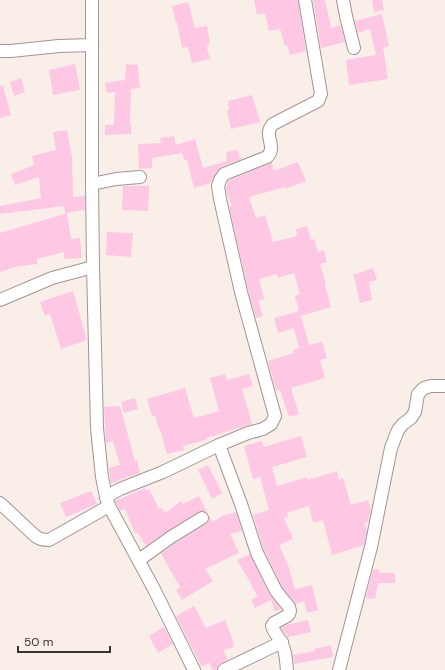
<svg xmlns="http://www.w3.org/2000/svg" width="445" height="670" font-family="'DM Sans',sans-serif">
  <rect width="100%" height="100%" fill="#faeee9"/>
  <!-- building -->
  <g fill="#fec8e4">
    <polygon points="254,0 298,0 306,51 290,55 287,45 285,46 280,29 269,31 265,13 257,15"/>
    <polygon points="313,0 325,0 331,28 341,25 345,42 321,48"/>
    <polygon points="372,0 382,0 384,10 374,12"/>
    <polygon points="188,2 195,28 207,26 210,44 206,45 210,59 192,63 188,47 182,48 177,22 176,22 172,6"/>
    <polygon points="382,14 389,46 383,47 388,79 349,85 346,60 376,55 370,29 358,33 355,21"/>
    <polygon points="75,64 80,90 53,95 49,70"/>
    <polygon points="126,64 138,65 138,71 140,88 131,89 130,124 131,124 131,134 105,135 105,125 114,125 115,92 107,93 105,83 125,80"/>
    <polygon points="21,78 25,92 14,96 10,82"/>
    <polygon points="3,85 11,115 0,118 0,86"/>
    <polygon points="252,95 260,122 231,129 227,111 229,110 228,101"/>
    <polygon points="67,130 72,157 73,197 85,196 85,210 65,213 64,206 0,214 0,206 41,198 39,177 15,185 11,174 34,165 32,156 56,150 53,132"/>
    <polygon points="174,136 176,145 195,139 203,168 227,161 226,152 238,150 240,158 243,157 243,158 221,167 218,170 214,176 211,183 194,188 187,160 185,161 182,153 152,158 152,168 139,169 138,144 161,143 160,138"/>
    <polygon points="298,162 306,181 285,189 285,187 249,197 256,218 265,215 273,242 297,236 296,229 307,226 311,240 314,239 318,252 324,250 327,262 320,264 326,284 325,285 331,307 301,316 309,345 322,342 327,358 320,360 325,378 291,388 299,414 289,417 280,390 276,391 268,361 294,353 293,350 299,348 294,328 278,333 274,318 299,311 295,296 300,294 294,273 278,278 277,274 259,279 264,299 258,301 263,316 256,318 248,290 229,206 232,206 227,194 226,187 229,180 272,163 274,171"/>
    <polygon points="123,186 149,186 148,211 122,210"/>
    <polygon points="67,213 71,239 80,238 82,258 64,259 64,252 37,259 37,264 15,267 0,272 0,233"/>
    <polygon points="107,232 133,233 131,257 106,255"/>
    <polygon points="373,268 377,280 369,282 372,300 360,303 356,284 353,275"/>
    <polygon points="73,291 87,340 61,349 50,314 45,316 40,302"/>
    <polygon points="225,374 227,380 249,374 253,386 242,389 252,424 206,438 206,440 183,446 184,450 167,454 160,429 159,430 155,415 152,416 147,399 185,388 194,418 219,411 210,378"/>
    <polygon points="135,398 138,409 124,413 121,402"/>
    <polygon points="120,406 135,461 137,460 140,473 111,483 109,468 120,465 113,441 106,443 104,407"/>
    <polygon points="301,436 307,457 272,467 277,486 307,477 308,480 337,471 339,480 343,478 351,505 368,500 371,510 368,522 364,523 367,531 364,545 332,555 323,520 313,523 309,506 287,513 288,517 284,518 293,539 279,545 288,565 295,589 312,585 318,610 307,613 304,601 296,604 282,587 264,550 253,515 269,510 260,477 253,479 244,446 262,441 264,447"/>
    <polygon points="208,465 222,493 212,499 198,470"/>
    <polygon points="145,488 146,491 149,489 159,509 162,508 165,513 181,501 183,504 199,496 208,514 206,512 202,511 198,512 167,531 146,546 137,532 135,533 125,509 120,511 115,501"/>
    <polygon points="91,491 97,504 66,517 60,503"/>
    <polygon points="236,512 242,531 230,534 239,553 205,569 213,581 182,600 176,590 180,587 161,554 175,543 206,524 209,521 209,515 212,522 222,516"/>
    <polygon points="250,554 269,594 281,609 275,611 271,600 255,608 251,600 258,596 251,585 252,585 237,560"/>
    <polygon points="373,569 380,570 379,573 395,573 395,583 378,583 375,599 366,598"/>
    <polygon points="194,606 206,628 225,620 232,638 234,647 223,650 228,660 218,665 217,670 213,670 209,663 202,667 192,648 176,616"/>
    <polygon points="308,620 311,632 288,637 281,628 286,625"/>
    <polygon points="164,627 173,644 158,653 149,636"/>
    <polygon points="331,645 333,657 294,664 293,655 315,651 314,649"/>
  </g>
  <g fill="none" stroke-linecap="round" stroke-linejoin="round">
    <!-- minor casing -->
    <g stroke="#a19691" stroke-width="14">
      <g id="minor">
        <polyline points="92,0 92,182 93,267 97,428 102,477 106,497 109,506 155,591 194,670"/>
        <polyline points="343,0 346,16 354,48"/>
        <polyline points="0,51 11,51 59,46 92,45"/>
        <polyline points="92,184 116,179 140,177"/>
        <polyline points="0,300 52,278 93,267"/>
        <path d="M219 445 241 504 257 553 276 591 289 607 290 611 289 614 287 616 274 623 272 626C274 633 279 637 282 644 286 651 286 662 287 670"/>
        <path d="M106 497 120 489 163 472 219 445 248 433 263 429 271 424 275 416 241 292 220 199 218 186 220 180 224 174 267 157C278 146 262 136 273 124L318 101 321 94 305 0"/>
        <path d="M0 503 33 534C38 539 42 540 49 540L109 506"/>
        <polyline points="139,560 171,537 202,518"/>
        <polyline points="224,670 282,642"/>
        <polyline points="339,670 371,547 391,448 398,430 403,424 411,418 415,412 418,394 424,388 431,386 445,386"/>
      </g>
    </g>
    <!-- minor -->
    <use href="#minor" stroke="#fff" stroke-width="12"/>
  </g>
  <!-- scale -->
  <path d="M18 646v6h92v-6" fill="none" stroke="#383432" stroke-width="2"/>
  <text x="24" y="646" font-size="12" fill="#383432" stroke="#faeee9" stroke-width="3" paint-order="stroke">50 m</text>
</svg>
